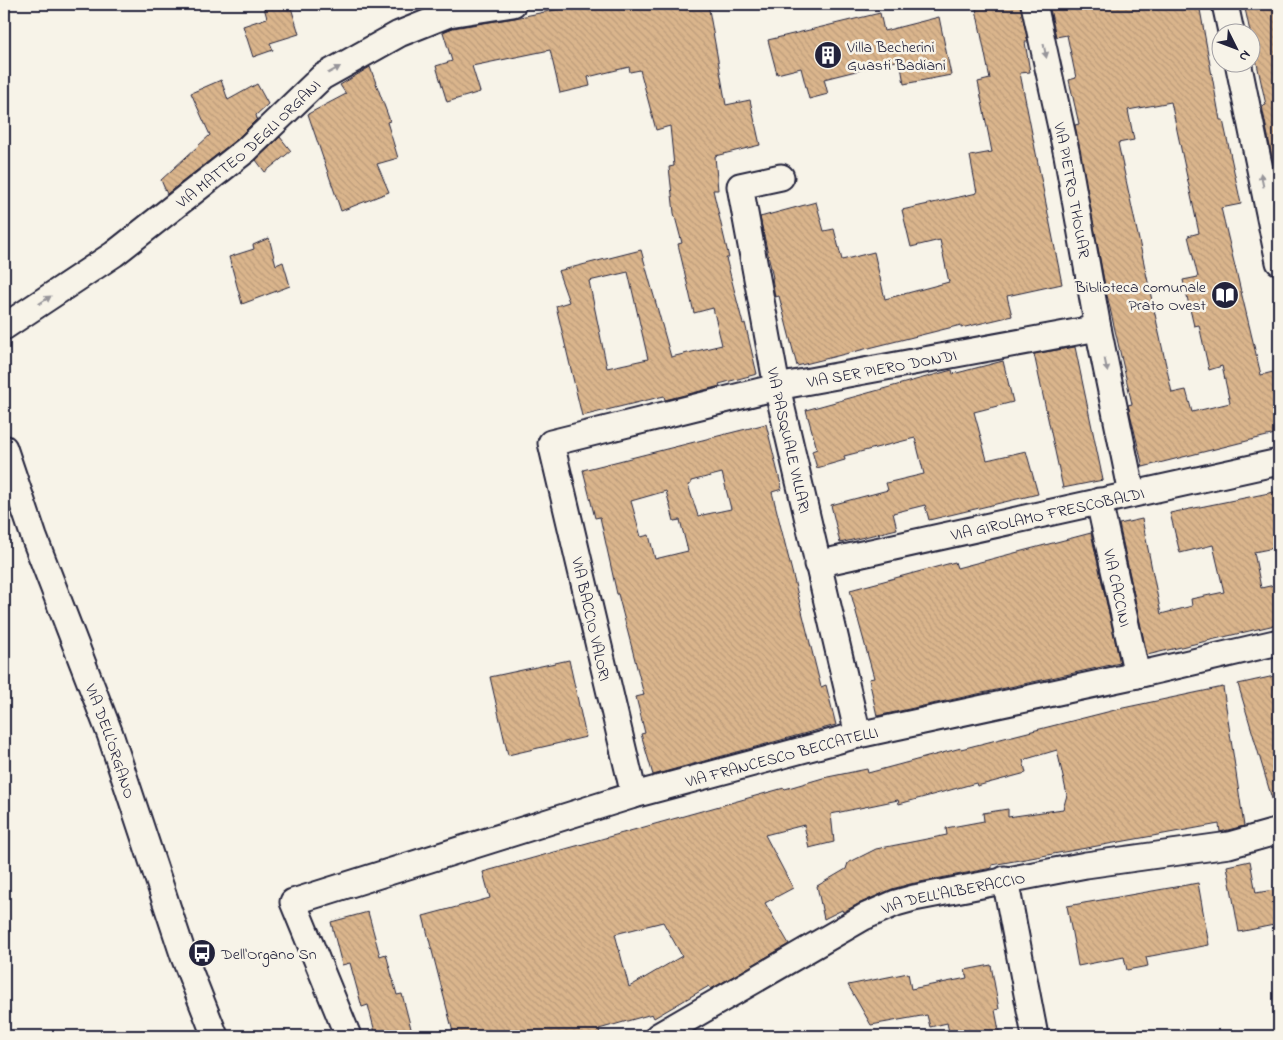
<svg xmlns="http://www.w3.org/2000/svg" width="1283" height="1040" font-family="'Indie Flower',sans-serif">
  <defs>
    <pattern id="building-back-hatch" width="6" height="6" patternUnits="userSpaceOnUse" patternTransform="scale(1.25)"><rect width="6" height="6" fill="#dab58c"/><path d="M-1 5l2 2M0 0l6 6M5-1l2 2" fill="none" stroke="#bb9b7a"/></pattern>
  </defs>
  <rect width="100%" height="100%" fill="#f7f3e8"/>
  <filter id="ink" filterUnits="userSpaceOnUse"><feTurbulence type="fractalNoise" baseFrequency=".02" numOctaves="2"/><feDisplacementMap in="SourceGraphic" scale="10" xChannelSelector="R" yChannelSelector="G"/><feConvolveMatrix kernelMatrix="1 2 1 2 8 2 1 2 1" color-interpolation-filters="sRGB"/></filter>
  <g filter="url(#ink)">
    <!-- building -->
    <g fill="url(#building-back-hatch)" stroke="#22223b" fill-rule="evenodd">
      <polygon points="263,4 290,4 299,34 270,43 273,50 253,57 243,26 267,18"/>
      <path d="M584 4H708L726 105 750 100 760 145 715 156 718 190H713L729 258H726L743 324 745 323 757 374 719 384 720 386 665 400 664 396 582 416 556 306 569 302 558 271 641 250 671 357 722 345 713 308 694 313 678 244 682 243 674 213 669 167 674 166 670 126 656 130 640 70 630 72 629 67 588 77 590 86 560 93 550 50 472 66 480 92 447 102 436 66 452 61 443 32 453 28 515 18ZM628 272 648 359 607 368 589 281Z"/>
      <polygon points="975,4 1020,4 1028,42 1025,42 1030,72 1020,73 1062,284 1007,296 1012,316 961,328 961,325 797,366 779,296 775,297 772,278 773,278 760,217 816,202 824,231 834,229 842,260 874,252 885,299 949,282 940,240 911,247 902,210 977,193 970,156 992,152 978,82 990,79"/>
      <path d="M1049 4H1199L1220 120H1223L1241 204 1221 208 1261 375 1273 372 1279 400V433L1143 467 1128 405 1132 404 1106 291 1075 125 1079 124 1069 80 1076 78 1067 35 1056 37ZM1171 102 1199 233 1188 236 1198 277 1183 280 1194 326 1199 325 1209 370 1222 366 1230 403 1192 412 1186 390 1172 393 1118 143 1134 140 1128 110Z"/>
      <polygon points="1244,4 1279,4 1279,162 1273,162 1262,106 1266,105"/>
      <polygon points="880,13 884,31 939,17 951,75 904,84 900,60 824,79 828,94 809,99 801,68 777,74 768,40"/>
      <polygon points="370,67 390,121 387,122 398,158 377,164 389,192 341,211 308,114 346,94 340,85"/>
      <polygon points="221,80 228,100 257,84 268,104 256,115 257,119 237,139 167,194 161,180 210,135 191,93"/>
      <polygon points="280,137 291,151 265,172 256,160"/>
      <polygon points="269,238 276,265 283,262 290,286 242,304 229,257 254,249 253,245"/>
      <polygon points="1075,347 1103,480 1063,488 1034,354"/>
      <polygon points="1003,361 1013,402 974,412 987,460 1026,451 1038,494 929,520 925,505 893,513 897,529 840,543 831,505 888,490 886,483 924,474 915,438 844,456 845,460 817,468 812,451 817,449 806,410 952,370 953,374"/>
      <path d="M766 424 782 489 772 492 821 687 826 685 836 725 653 775 641 734 645 733 636 697 644 695 618 594H617L600 517 595 518 583 470ZM722 473 731 509 698 516 688 485 691 484V481ZM666 491 674 521 680 520 688 551 655 559 649 535 641 537 631 501Z"/>
      <polygon points="1279,491 1279,547 1254,552 1261,588 1279,584 1279,624 1147,655 1119,524 1142,519 1161,614 1192,606 1191,599 1224,592 1213,545 1180,553 1170,513"/>
      <polygon points="1091,533 1120,663 877,716 869,679 874,678 850,590 955,562 957,568"/>
      <polygon points="569,660 586,737 508,755 490,677"/>
      <polygon points="1279,675 1279,718 1278,719 1276,733 1279,746 1279,808 1275,809 1238,684"/>
      <path d="M1223 687 1244 826 1220 832 1219 824 992 865V868L910 884 892 889 858 904 843 912 842 910 824 919 817 886 846 869 848 863 876 849 947 835 946 828 984 821 983 813 1008 809V817L1063 809 1067 795 1057 750 1023 760 1026 773 977 786 976 783 899 804 898 800 831 814 834 842 809 848 804 825 765 835 793 888 765 903 789 944 711 989 709 986 654 1018 652 1014 599 1029 600 1036H454L423 916 490 898 483 872 784 788 785 789 823 778 867 769 868 773 961 748V749L1123 708ZM663 922 682 956 629 987 615 934Z"/>
      <polygon points="1250,861 1256,893 1279,889 1279,924 1239,932 1227,866"/>
      <polygon points="1198,883 1209,945 1146,957 1148,966 1127,970 1124,957 1078,966 1067,906"/>
      <polygon points="368,912 380,956 386,954 397,995 402,994 413,1036 376,1036 368,1005 362,1007 350,963 342,965 331,922"/>
      <polygon points="991,965 999,1009 995,1010 1000,1036 950,1036 947,1023 930,1027 927,1015 871,1025 848,985 908,973 911,989 967,978 965,970"/>
    </g>
    <g fill="none" stroke-linecap="round" stroke-linejoin="round">
      <!-- minor casing -->
      <g stroke="#22223b" stroke-width="29">
        <g id="minor">
          <path id="s1" d="M1034 4 1067 155 1098 328 1132 494"/>
          <polyline points="1225,4 1231,32"/>
          <polyline points="1238,62 1279,262"/>
          <path id="s2" d="M781 177 740 186 777 387 858 735"/>
          <path id="s3" d="M4 327 114 254 246 150 322 77 399 34 449 14 513 4"/>
          <path id="s4" d="M4 448 34 537 110 734 184 957 215 1036"/>
          <path id="s5" d="M1099 501 1137 675"/>
          <path id="s6" d="M817 564 1279 462"/>
          <path id="s7" d="M634 795 551 443 777 387 1098 328"/>
          <polyline points="1005,879 1035,1036"/>
          <path id="s8" d="M348 1036 293 902 634 795 858 735 1137 675 1279 642"/>
          <path id="s9" d="M658 1036 864 917 896 903 914 898 1086 865 1229 845 1279 831"/>
        </g>
      </g>
      <!-- minor -->
      <use href="#minor" stroke="#f7f3e8" stroke-width="25"/>
    </g>
    <!-- one-way arrows -->
    <defs><path id="oneway-solid" d="M-6-.8H1V-3.2L6.5 0L1 3.2V.8H-6Z" transform="scale(1.25)"/></defs>
    <g fill="#97959a">
      <use href="#oneway-solid" transform="translate(1045 51) rotate(78)"/>
      <use href="#oneway-solid" transform="translate(334 70) rotate(-29)"/>
      <use href="#oneway-solid" transform="translate(1262 180) rotate(-102)"/>
      <use href="#oneway-solid" transform="translate(45 300) rotate(-33)"/>
      <use href="#oneway-solid" transform="translate(1106 365) rotate(78)"/>
    </g>
  </g>
  <!-- icons -->
  <defs>
    <g id="building-disc" transform="scale(1.4375)"><circle r="9.5" fill="#22223b" stroke="#f7f3e8"/><path d="M-4-6H4V6H1V3H-1V6H-4ZM-2.5-4.3h1.7v1.8h-1.7ZM.8-4.3h1.7v1.8H.8ZM-2.5-1h1.7V.8h-1.7ZM.8-1h1.7V.8H.8Z" fill="#fff"/></g>
    <g id="library-disc" transform="scale(1.4375)"><circle r="9.5" fill="#22223b" stroke="#f7f3e8"/><path d="M-6-4Q-3-5.5-.7-3.5V5Q-3 3-6 4ZM6-4Q3-5.5 .7-3.5V5Q3 3 6 4Z" fill="#fff"/></g>
    <g id="bus-disc" transform="scale(1.4375)"><circle r="9.5" fill="#22223b" stroke="#f7f3e8"/><path d="M-5-6H5V4H4V6H2V4H-2V6H-4V4H-5ZM-3.5-4V0h7V-4ZM-3.5 1.2v1.5H-2V1.2ZM2 1.2v1.5H3.5V1.2Z" fill="#fff"/></g>
  </defs>
  <g fill-rule="evenodd">
    <use href="#building-disc" x="828" y="55"/>
    <use href="#library-disc" x="1225" y="295"/>
    <use href="#bus-disc" x="202" y="953"/>
  </g>
  <g text-anchor="middle" stroke-width="5" stroke-linejoin="round" paint-order="stroke">
    <!-- poi labels -->
    <g font-size="16" fill="#22223b" stroke="#f7f3e8" text-anchor="start">
      <text x="847" y="52">Villa Becherini<tspan x="847" dy="18">Guasti Badiani</tspan></text>
      <text x="1206" y="292" text-anchor="end">Biblioteca comunale<tspan x="1206" dy="18">Prato Ovest</tspan></text>
      <text x="221" y="959">Dell'Organo Sn</text>
    </g>
    <!-- street labels -->
    <g font-size="16" fill="#22223b" stroke="#f7f3e8">
      <text dy="6" stroke="none"><textPath href="#s3" startOffset="306">VIA MATTEO DEGLI ORGANI</textPath></text>
      <text dy="6" stroke="none"><textPath href="#s1" startOffset="190">VIA PIETRO THOUAR</textPath></text>
      <text dy="6" stroke="none"><textPath href="#s7" startOffset="701">VIA SER PIERO DONDI</textPath></text>
      <text dy="6" stroke="none"><textPath href="#s2" startOffset="301">VIA PASQUALE VILLARI</textPath></text>
      <text dy="6" stroke="none"><textPath href="#s6" startOffset="236">VIA GIROLAMO FRESCOBALDI</textPath></text>
      <text dy="6" stroke="none"><textPath href="#s5" startOffset="89">VIA CACCINI</textPath></text>
      <text transform="translate(592 619) rotate(77)" y="6">VIA BACCIO VALORI</text>
      <text dy="6" stroke="none"><textPath href="#s4" startOffset="312">VIA DELL'ORGANO</textPath></text>
      <text dy="6" stroke="none"><textPath href="#s8" startOffset="655">VIA FRANCESCO BECCATELLI</textPath></text>
      <text dy="6" stroke="none"><textPath href="#s9" startOffset="331">VIA DELL'ALBERACCIO</textPath></text>
    </g>
  </g>
  <!-- margin -->
  <rect width="1283" height="1040" fill="none" stroke="#f7f3e8" stroke-width="20"/>
  <rect x="10" y="10" width="1263" height="1020" fill="none" stroke="#22223b" stroke-width="2" filter="url(#ink)"/>
  <!-- north arrow -->
  <g transform="translate(1236 48) rotate(132)"><circle r="24" fill="#f7f3e8" stroke="#a29fa3"/>
  <path d="M0-4L9 19L0 12L-9 19Z" fill="#22223b"/>
  <text y="-8" font-size="14" font-weight="bold" text-anchor="middle" fill="#22223b">N</text>
  </g>
</svg>
